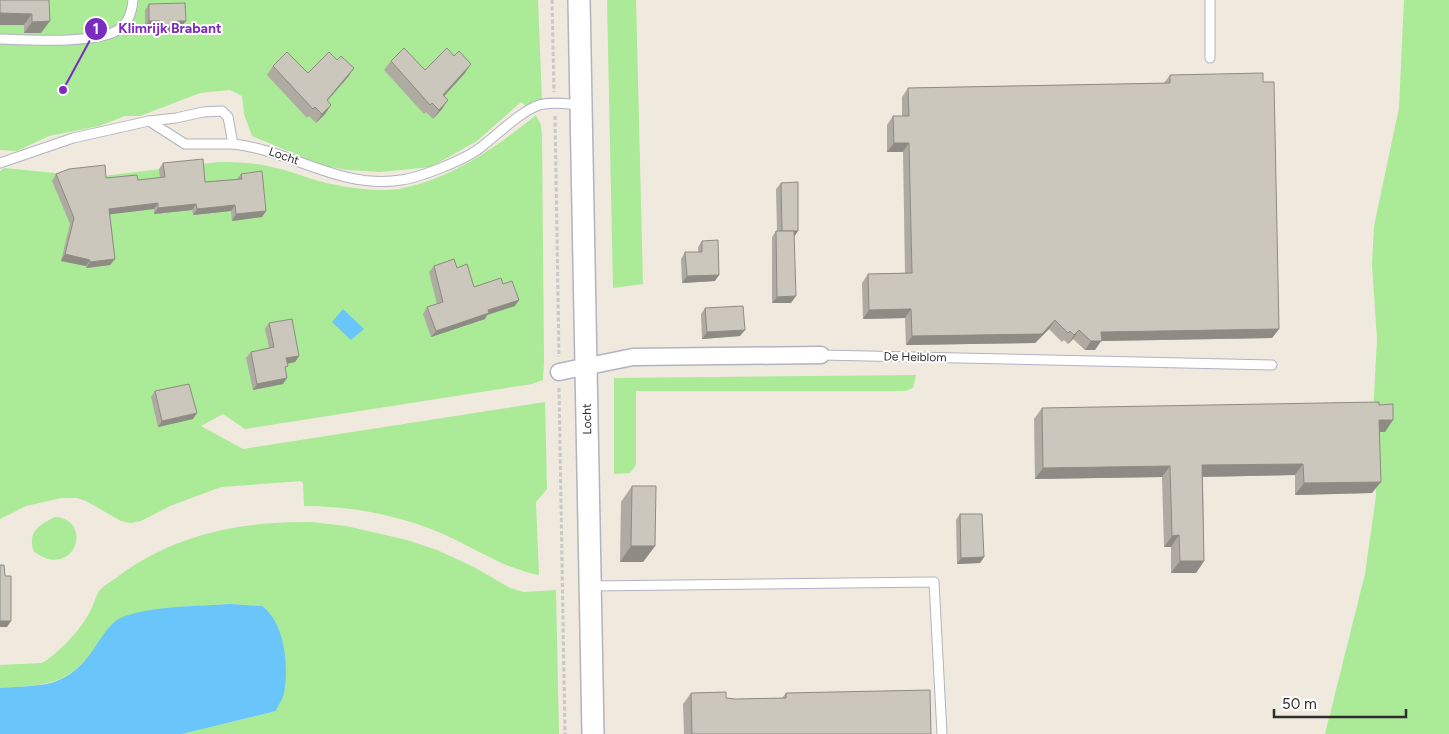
<svg xmlns="http://www.w3.org/2000/svg" width="1449" height="734" font-family="Figtree,sans-serif">
  <rect width="100%" height="100%" fill="#efe9de"/>
  <!-- green -->
  <g fill="#abea96">
    <polygon points="0,0 538,0 542,101 530,109 521,102 477,141 431,167 380,172 348,170 324,166 252,136 244,114 242,96 230,90 200,93 140,116 125,116 99,126 49,136 17,151 0,150"/>
    <polygon points="607,0 636,0 643,284 613,288"/>
    <polygon points="1404,0 1449,0 1449,734 1325,734 1365,574 1376,496 1373,414 1377,339 1372,265 1374,226 1399,108"/>
    <path d="M536 115 541 125 542 137 544 362 543 380 532 384 245 429 223 414 201 426 243 449 545 402 547 489 536 502 539 575C505 569 473 547 441 533 398 515 351 506 304 506L303 483 301 481 221 487 170 506 141 521 131 523 121 521 86 501 77 498H61L26 506 0 519V171L4 168 95 177 219 162C237 162 255 163 272 167 292 171 311 180 331 184 351 188 384 193 403 188 453 178 498 146 536 115Z"/>
    <polygon points="916,375 913,388 905,391 636,391 636,465 630,473 614,474 614,378"/>
    <path d="M55 517C89 519 80 566 48 559 44 558 38 554 34 552 27 532 39 525 55 517Z"/>
    <path d="M311 522 346 526 407 540 437 550 474 567 510 588 523 592 556 590 559 734H182L276 711 262 606 230 604 180 607 84 661C62 687 32 686 0 688V665L42 663 47 660C63 648 80 630 90 612 93 606 95 598 99 591 104 585 114 580 120 575 176 534 244 521 311 522Z"/>
  </g>
  <!-- water -->
  <g fill="#69c5fa">
    <polygon points="343,309 364,329 351,340 332,322"/>
    <path d="M230 604 262 606C285 623 289 666 284 693 283 699 278 705 276 711L182 734H0V688C41 685 64 689 91 653 99 642 106 628 117 620 139 606 203 606 230 604Z"/>
  </g>
  <g fill="none" stroke-linecap="round" stroke-linejoin="round">
    <!-- service casing -->
    <g stroke="#b2b3c1" stroke-width="11">
      <g id="service">
        <polyline points="1210,0 1210,58"/>
        <path d="M0 39C28 40 96 44 118 30 129 23 132 12 133 0"/>
        <polyline points="149,121 185,144 233,144"/>
        <path d="M0 163 73 138 149 121 176 118 203 112 222 111 228 117 233 144C290 150 342 190 401 180 419 178 467 159 481 147 497 135 521 111 539 105 551 101 569 104 581 105"/>
        <polyline points="821,355 1272,365"/>
        <polyline points="590,586 934,582 942,734"/>
      </g>
    </g>
    <!-- minor casing -->
    <g stroke="#b2b3c1" stroke-width="19">
      <polyline id="minor" points="559,372 633,357 821,355"/>
    </g>
    <!-- tertiary casing -->
    <g stroke="#b2b3c1" stroke-width="24">
      <polyline id="tertiary" points="579,0 593,734"/>
    </g>
    <!-- path -->
    <g stroke="#c8c8c8" stroke-width="3" stroke-dasharray="4 2.5" stroke-linecap="butt">
      <polyline points="552,0 554,92"/>
      <polyline points="555,116 559,357"/>
      <polyline points="559,388 565,734"/>
    </g>
    <!-- service -->
    <use href="#service" stroke="#fff" stroke-width="9"/>
    <!-- minor -->
    <use href="#minor" stroke="#fff" stroke-width="16"/>
    <!-- tertiary -->
    <use href="#tertiary" stroke="#fff" stroke-width="21"/>
  </g>
  <!-- wall -->
  <g fill="#afaba2">
    <polygon points="49,0 41,33 24,33 24,25 0,25"/>
    <polygon points="149,4 181,27 176,27 173,32 156,33 156,27 145,27 145,10"/>
    <polygon points="391,61 425,70 465,73 444,96 442,109 433,119 426,112 424,114 384,70"/>
    <polygon points="273,66 308,73 348,77 327,101 325,114 316,123 309,116 307,118 267,75"/>
    <polygon points="1170,75 1279,329 1272,338 1101,341 1095,350 1085,350 1073,339 1068,344 1064,340 1062,342 1049,329 1035,343 906,345 905,318 863,319 862,283 868,274 905,273 903,152 887,152 887,125 893,116 902,116 902,97 908,88 1164,83"/>
    <polygon points="163,163 205,182 237,179 241,174 266,211 262,217 232,221 231,211 193,215 192,210 154,214 154,209 110,214 115,259 110,265 86,268 86,266 61,261 70,224 52,181 56,174 106,178 138,180 160,178 159,169"/>
    <polygon points="781,183 798,231 794,236 791,303 772,303 772,237 776,231 777,231 776,189"/>
    <polygon points="702,241 715,281 682,283 681,259 685,252 698,252 698,247"/>
    <polygon points="434,266 457,268 474,287 503,284 515,306 487,315 485,319 431,337 423,314 427,307 437,304 429,272"/>
    <polygon points="705,308 740,336 702,339 701,314"/>
    <polygon points="269,323 299,356 295,362 287,363 283,384 253,390 246,358 251,352 269,348 265,329"/>
    <polygon points="155,391 193,419 158,427 151,397"/>
    <polygon points="1042,408 1385,432 1380,432 1372,493 1295,495 1295,475 1203,477 1204,561 1196,573 1171,573 1171,547 1164,547 1162,477 1035,479 1034,419"/>
    <polygon points="632,486 655,546 643,562 620,562 621,502"/>
    <polygon points="960,514 984,557 980,563 957,564 956,520"/>
    <polygon points="691,693 735,699 782,698 786,693 931,734 684,734 683,704"/>
  </g>
  <!-- shaded-wall -->
  <g fill="#8e8b84">
    <polygon points="0,13 32,14 24,25 0,25"/>
    <polygon points="50,21 41,33 24,33 32,22"/>
    <polygon points="149,21 160,21 156,27 145,27"/>
    <polygon points="177,21 186,21 181,27 176,27 173,32 156,33 160,27"/>
    <polygon points="471,64 465,73 437,104 443,95"/>
    <polygon points="354,68 348,77 320,109 327,100"/>
    <polygon points="448,100 442,109 433,119 439,110"/>
    <polygon points="331,105 325,114 316,123 322,114"/>
    <polygon points="894,143 909,143 903,152 887,152"/>
    <polygon points="158,203 154,209 105,215 109,209"/>
    <polygon points="196,204 192,210 154,214 158,208"/>
    <polygon points="235,205 231,211 193,215 197,209"/>
    <polygon points="266,211 262,217 232,221 236,214"/>
    <polygon points="782,231 798,231 794,237"/>
    <polygon points="65,254 90,260 86,266 61,261"/>
    <polygon points="115,259 110,265 86,268 90,262"/>
    <polygon points="719,275 715,281 682,283 687,276"/>
    <polygon points="796,296 791,303 772,303 777,297"/>
    <polygon points="519,300 515,306 487,315 485,319 431,337 436,331 488,310"/>
    <polygon points="911,309 905,318 863,319 869,310"/>
    <polygon points="1055,320 1049,329 1035,343 906,345 912,336"/>
    <polygon points="1279,329 1272,338 1101,341 1095,350 1085,350 1091,341 1101,332"/>
    <polygon points="745,330 740,336 702,339 707,332"/>
    <polygon points="1079,330 1073,339 1068,344 1074,335"/>
    <polygon points="299,356 295,362 282,365 286,358"/>
    <polygon points="287,378 283,384 253,390 257,384"/>
    <polygon points="197,413 193,419 158,427 162,421"/>
    <polygon points="1379,420 1393,420 1385,432 1371,432"/>
    <polygon points="1303,464 1295,475 1194,477 1202,465"/>
    <polygon points="1170,466 1162,477 1035,479 1043,468"/>
    <polygon points="1381,482 1372,493 1295,495 1304,483"/>
    <polygon points="1179,535 1171,547 1164,547 1172,536"/>
    <polygon points="631,546 655,546 643,562 620,562"/>
    <polygon points="984,557 980,563 957,564 961,558"/>
    <polygon points="1180,561 1204,561 1196,573 1171,573"/>
    <polygon points="0,621 11,621 7,627 0,627"/>
  </g>
  <!-- building -->
  <g fill="#cbc7bc" stroke="#8e8b84">
    <polygon points="0,0 49,0 50,21 32,22 32,14 0,13"/>
    <polygon points="185,3 186,21 177,21 177,26 160,27 160,21 149,21 149,4"/>
    <polygon points="404,48 425,70 447,48 454,56 459,51 471,64 443,95 448,100 439,110 432,103 430,105 391,61"/>
    <polygon points="287,52 308,73 329,52 337,60 341,56 354,68 327,100 331,105 322,114 315,107 313,109 273,66"/>
    <polygon points="1263,73 1263,82 1274,82 1279,329 1101,332 1102,341 1091,341 1079,330 1074,335 1070,331 1068,333 1055,320 1042,334 912,336 911,309 869,310 868,274 912,273 909,143 894,143 893,116 909,116 908,88 1170,83 1170,75"/>
    <polygon points="203,159 205,182 242,179 241,174 262,171 266,211 236,214 235,205 197,209 196,204 158,208 158,203 109,209 115,259 90,262 90,260 65,254 74,218 56,174 69,169 105,165 106,178 137,175 138,180 165,177 163,163"/>
    <polygon points="798,182 798,231 782,231 781,183"/>
    <polygon points="776,231 794,231 796,296 777,297"/>
    <polygon points="718,240 719,275 687,276 685,252 702,252 702,241"/>
    <polygon points="454,259 457,268 467,264 474,287 501,278 503,284 512,281 519,300 488,310 489,313 436,331 427,307 443,302 434,266"/>
    <polygon points="743,306 745,330 707,332 705,308"/>
    <polygon points="292,319 299,356 286,358 288,366 285,367 287,378 257,384 251,352 274,347 269,323"/>
    <polygon points="189,384 197,413 162,421 155,391"/>
    <polygon points="1379,402 1379,405 1393,404 1393,420 1379,420 1381,482 1304,483 1303,464 1202,465 1204,561 1180,561 1179,535 1172,536 1170,466 1043,468 1042,408"/>
    <polygon points="632,486 656,486 655,546 631,546"/>
    <polygon points="960,514 982,514 984,557 961,558"/>
    <polygon points="0,565 4,565 5,576 11,576 11,621 0,621"/>
    <polygon points="930,690 931,734 692,734 691,693 726,692 726,698 735,699 786,698 786,693"/>
  </g>
  <g text-anchor="middle" stroke-width="4" stroke-linejoin="round" paint-order="stroke">
    <!-- street labels -->
    <g font-size="12" fill="#2d2d2d" stroke="#fff">
      <text transform="translate(284 156) rotate(19)" y="4">Locht</text>
      <text transform="translate(915 357) rotate(1)" y="4">De Heiblom</text>
      <text transform="translate(587 419) rotate(-91)" y="4">Locht</text>
    </g>
  </g>
  <!-- callouts -->
  <path fill="none" stroke="#7b2cbf" stroke-width="2" d="M63 90L96 29"/>
  <g fill="#7b2cbf" stroke="#fff" stroke-width="2">
    <circle cx="63" cy="90" r="5"/>
    <circle cx="96" cy="29" r="12"/>
  </g>
  <g font-size="15" text-anchor="middle" font-weight="bold" fill="#fff">
    <text x="96" y="34">1</text>
  </g>
  <g font-size="14" text-anchor="middle" font-weight="bold" fill="#7b2cbf" stroke="#fff" stroke-width="4" stroke-linejoin="round" paint-order="stroke">
    <text x="170" y="33">Klimrijk Brabant</text>
  </g>
  <!-- scale -->
  <path d="M1274 709v8h132v-8" fill="none" stroke="#2d2d2d" stroke-width="2.5"/>
  <text x="1282" y="709" font-size="15" fill="#2d2d2d" stroke="#ffffff" stroke-width="4" paint-order="stroke">50 m</text>
</svg>
